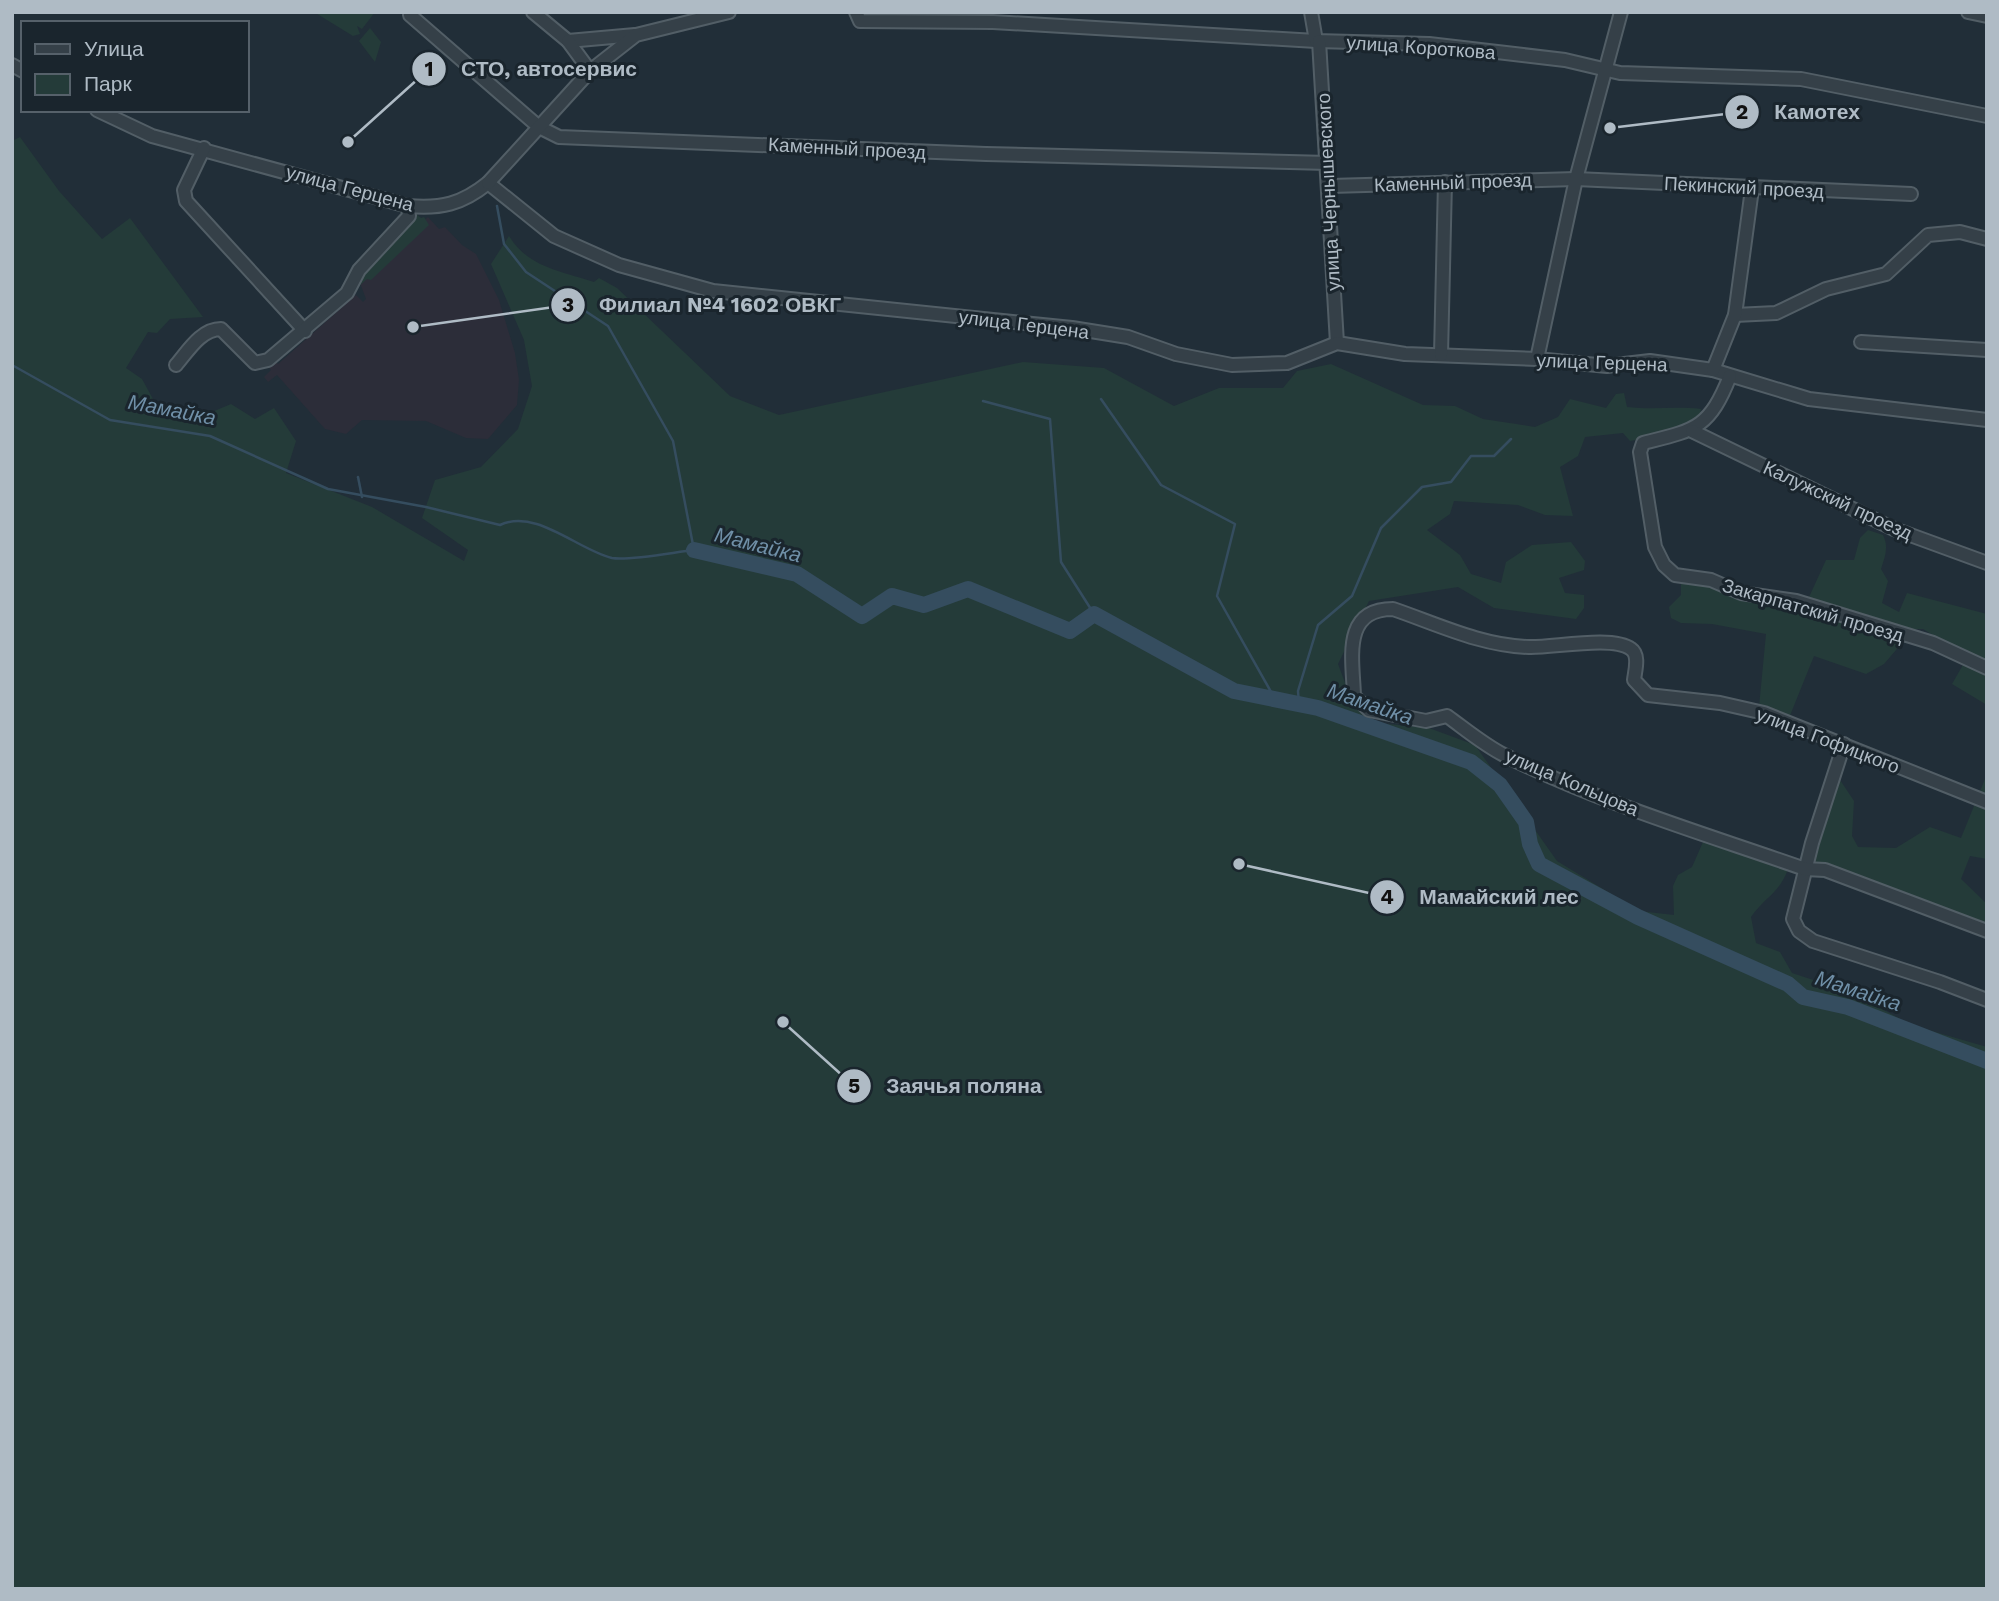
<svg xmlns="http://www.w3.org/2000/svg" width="1999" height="1601" font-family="'Work Sans',sans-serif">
  <rect width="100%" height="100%" fill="#212e38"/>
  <!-- medical -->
  <polygon fill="#2c2d39" points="428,217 439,229 445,227 462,245 476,254 499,300 515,353 519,380 517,405 488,439 466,438 426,421 362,420 346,434 325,429 277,375 268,382 264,377 271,370 268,366 274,360 278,364 356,295 363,302 366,299 360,283"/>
  <!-- green -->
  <g fill="#243b39">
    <polygon points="314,12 375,12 362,29 357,26 360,34 353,36"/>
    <polygon points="370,28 381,42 375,62 359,41"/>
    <path d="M20 137 59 191 102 239 130 218 203 317 170 319 157 333 148 332 126 368 142 379 153 399 180 415 198 418 231 404 255 419 274 408 296 441 286 473 372 507 464 561 468 550 422 518 435 480 481 467 518 429 532 386 524 340 491 264 509 236C528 267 560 271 594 282L599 278 617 288 730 396 779 415 1023 362 1104 368 1174 406 1219 388H1283L1297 371 1331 364 1423 405 1455 406 1483 419 1535 427 1558 417 1570 399 1606 408 1616 394 1624 393 1627 407C1653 410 1675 406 1701 409L1699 419 1687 422 1683 431 1630 441 1623 433 1585 437 1578 456 1560 467 1573 516 1545 515 1518 505 1454 501 1450 514 1427 530 1460 555 1471 574 1501 583 1506 562 1532 545 1571 542 1585 561 1584 570 1559 578 1565 593 1584 595V608L1576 619 1494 608 1458 587 1369 601 1338 664 1353 704 1378 723 1429 728 1475 745 1557 861 1639 911 1674 915 1673 886 1678 875 1692 867 1703 842H1717L1788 869C1779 894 1766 896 1751 917L1756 943 1780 952 1792 973 1853 993 1911 1025 1987 1047V1589H12V141Z"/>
    <polygon points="416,214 421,218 424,217 429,225 371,280 367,279 357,288 355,285 361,273 406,224 411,224"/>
    <path d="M1868 530 1883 535C1889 547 1885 557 1881 569L1888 581 1882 603 1899 612 1907 593 1987 614V705L1952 684 1964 663 1963 653 1923 629H1914L1884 664 1866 674 1814 656 1789 718 1759 707 1766 634 1712 624 1681 623 1671 618 1669 607 1681 595V581L1708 582 1758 602 1804 608 1826 560H1854L1860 538Z"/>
    <polygon points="1836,774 1854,801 1852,836 1858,847 1896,848 1930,827 1961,838 1987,774 1987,859 1970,856 1961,879 1987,904 1987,927 1812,867"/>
  </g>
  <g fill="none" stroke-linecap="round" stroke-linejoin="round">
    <!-- stream -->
    <g stroke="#354d5f" stroke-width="2.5">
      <path d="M12 365 110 420 210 436 328 489 426 507 500 525C536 508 578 550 612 558 629 561 675 552 694 550L673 441 608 326 526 272 504 244 497 206"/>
      <polyline points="1101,399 1161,485 1235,524 1217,596 1275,699"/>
      <polyline points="983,401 1050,419 1061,562 1094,614"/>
      <polyline points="358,477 362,497"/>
      <polyline points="1299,704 1298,691 1318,625 1352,596 1381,528 1422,487 1451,482 1471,456 1494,456 1511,439"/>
    </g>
    <!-- river -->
    <polyline stroke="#354d5f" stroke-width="16" points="694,550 797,574 862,616 892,596 924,605 968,589 1070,631 1094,614 1234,691 1318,708 1471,762 1500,785 1526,822 1530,844 1539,864 1638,917 1788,984 1803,997 1848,1007 1987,1061"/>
    <!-- minor casing -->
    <g stroke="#525e66" stroke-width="16">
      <g id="minor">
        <polyline points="533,12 568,41 635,35"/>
        <polyline points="856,12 860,21 993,22 1316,41 1429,44 1565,60 1620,73 1801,79 1987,116"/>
        <polyline points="1311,12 1316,41"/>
        <polyline points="1968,12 1987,16"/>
        <polyline points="410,15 539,127 559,137 986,154 1328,163"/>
        <polyline points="568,41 590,71 636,35 729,12"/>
        <polyline points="1319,41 1337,343"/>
        <polyline points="12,65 23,71"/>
        <path d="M97 110 152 136 408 206C441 209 462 204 488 183L554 236 619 265 713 291 1072 328 1128 337 1176 354 1232 365 1287 363 1337 343 1405 354 1537 359 1607 366 1650 361 1713 370 1809 399 1987 420"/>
        <polyline points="204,148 184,190 186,201 305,331"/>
        <polyline points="488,183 590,71"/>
        <polyline points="1330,186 1576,179 1911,194"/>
        <polyline points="1735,315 1776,313 1826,289 1886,274 1928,235 1960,232 1987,239"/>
        <polyline points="1861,342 1987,350"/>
        <polyline points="1441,355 1445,182"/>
        <polyline points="1537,359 1576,179 1621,12"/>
        <path d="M176 365C188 351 201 329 221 329L255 363 268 360 347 293 359 270 409 216 408 206"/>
        <polyline points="1713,370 1735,315 1752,189"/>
        <path d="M1730 376C1709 429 1695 430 1643 443L1640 452 1655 547 1664 565 1675 575 1711 580 1741 593 1796 601 1933 643 1987 668"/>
        <polyline points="1692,431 1894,529 1987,563"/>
        <polyline points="1844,744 1812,843 1793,919 1799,931 1813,941 1940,982 1987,1000"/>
        <path d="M1987 802 1764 713 1720 703 1648 695 1634 680C1635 671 1640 655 1631 649 1613 635 1552 648 1529 647 1482 646 1437 624 1393 609 1341 609 1353 660 1354 696L1369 710 1426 721 1447 716C1465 729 1484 745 1504 755 1600 803 1705 834 1805 869L1825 870 1987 931"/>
      </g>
    </g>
    <!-- minor -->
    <use href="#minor" stroke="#354048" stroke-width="12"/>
  </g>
  <g text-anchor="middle" stroke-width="6" stroke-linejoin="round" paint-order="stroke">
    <!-- street labels -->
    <g font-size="19" fill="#afbbc5" stroke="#1a252d">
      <text transform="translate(1421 47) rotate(4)" y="7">улица Короткова</text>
      <text transform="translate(847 148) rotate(3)" y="7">Каменный проезд</text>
      <text transform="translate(1453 182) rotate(-2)" y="7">Каменный проезд</text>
      <text transform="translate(1744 187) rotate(3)" y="7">Пекинский проезд</text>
      <text transform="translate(350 188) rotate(15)" y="7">улица Герцена</text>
      <text transform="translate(1328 192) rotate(-93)" y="7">улица Чернышевского</text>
      <text transform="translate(1024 324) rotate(7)" y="7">улица Герцена</text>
      <text transform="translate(1602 362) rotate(2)" y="7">улица Герцена</text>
      <text transform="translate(1838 500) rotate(25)" y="7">Калужский проезд</text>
      <text transform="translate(1813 610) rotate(16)" y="7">Закарпатский проезд</text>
      <text transform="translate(1828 740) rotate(21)" y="7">улица Гофицкого</text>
      <text transform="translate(1572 782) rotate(23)" y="7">улица Кольцова</text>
    </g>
    <!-- water labels -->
    <g font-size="21" font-style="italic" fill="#7090a8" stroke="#1a252d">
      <text transform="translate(172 410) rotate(11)" y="7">Мамайка</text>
      <text transform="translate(758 545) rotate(14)" y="7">Мамайка</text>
      <text transform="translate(1370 704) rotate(19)" y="7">Мамайка</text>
      <text transform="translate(1858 991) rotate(18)" y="7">Мамайка</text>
    </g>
  </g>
  <!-- callouts -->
  <path fill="none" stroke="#afbbc5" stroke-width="2.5" d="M348 142L429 69M1610 128L1742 112M413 327L568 305M1239 864L1387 897M783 1022L854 1086"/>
  <g fill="#afbbc5" stroke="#1a252d" stroke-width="2.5">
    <circle cx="348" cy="142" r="7"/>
    <circle cx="1610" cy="128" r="7"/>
    <circle cx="413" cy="327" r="7"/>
    <circle cx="1239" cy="864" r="7"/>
    <circle cx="783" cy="1022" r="7"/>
    <circle cx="429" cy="69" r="18"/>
    <circle cx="1742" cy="112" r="18"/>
    <circle cx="568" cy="305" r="18"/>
    <circle cx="1387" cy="897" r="18"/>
    <circle cx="854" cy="1086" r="18"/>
  </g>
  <g font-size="21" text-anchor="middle" font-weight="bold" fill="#111">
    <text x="429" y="76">1</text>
    <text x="1742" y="119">2</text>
    <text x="568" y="312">3</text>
    <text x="1387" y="904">4</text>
    <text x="854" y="1093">5</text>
  </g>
  <g font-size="21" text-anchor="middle" font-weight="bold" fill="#afbbc5" stroke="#1a252d" stroke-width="6" stroke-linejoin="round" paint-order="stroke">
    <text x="549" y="76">СТО, автосервис</text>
    <text x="1817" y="119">Камотех</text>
    <text x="720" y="312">Филиал №4 1602 ОВКГ</text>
    <text x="1499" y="904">Мамайский лес</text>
    <text x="964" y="1093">Заячья поляна</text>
  </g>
  <!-- border -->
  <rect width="1999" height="1601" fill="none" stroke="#afbbc5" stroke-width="28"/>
  <!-- legend -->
  <rect x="21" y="21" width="228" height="91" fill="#1a252d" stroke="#56616a" stroke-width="2"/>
  <rect x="35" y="44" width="35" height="10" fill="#354048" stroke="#56616a" stroke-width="2"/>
  <text x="84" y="56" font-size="21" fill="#afbbc5">Улица</text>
  <rect x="35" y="74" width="35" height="21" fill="#243b39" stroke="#56616a" stroke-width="2"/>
  <text x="84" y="91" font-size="21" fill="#afbbc5">Парк</text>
</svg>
